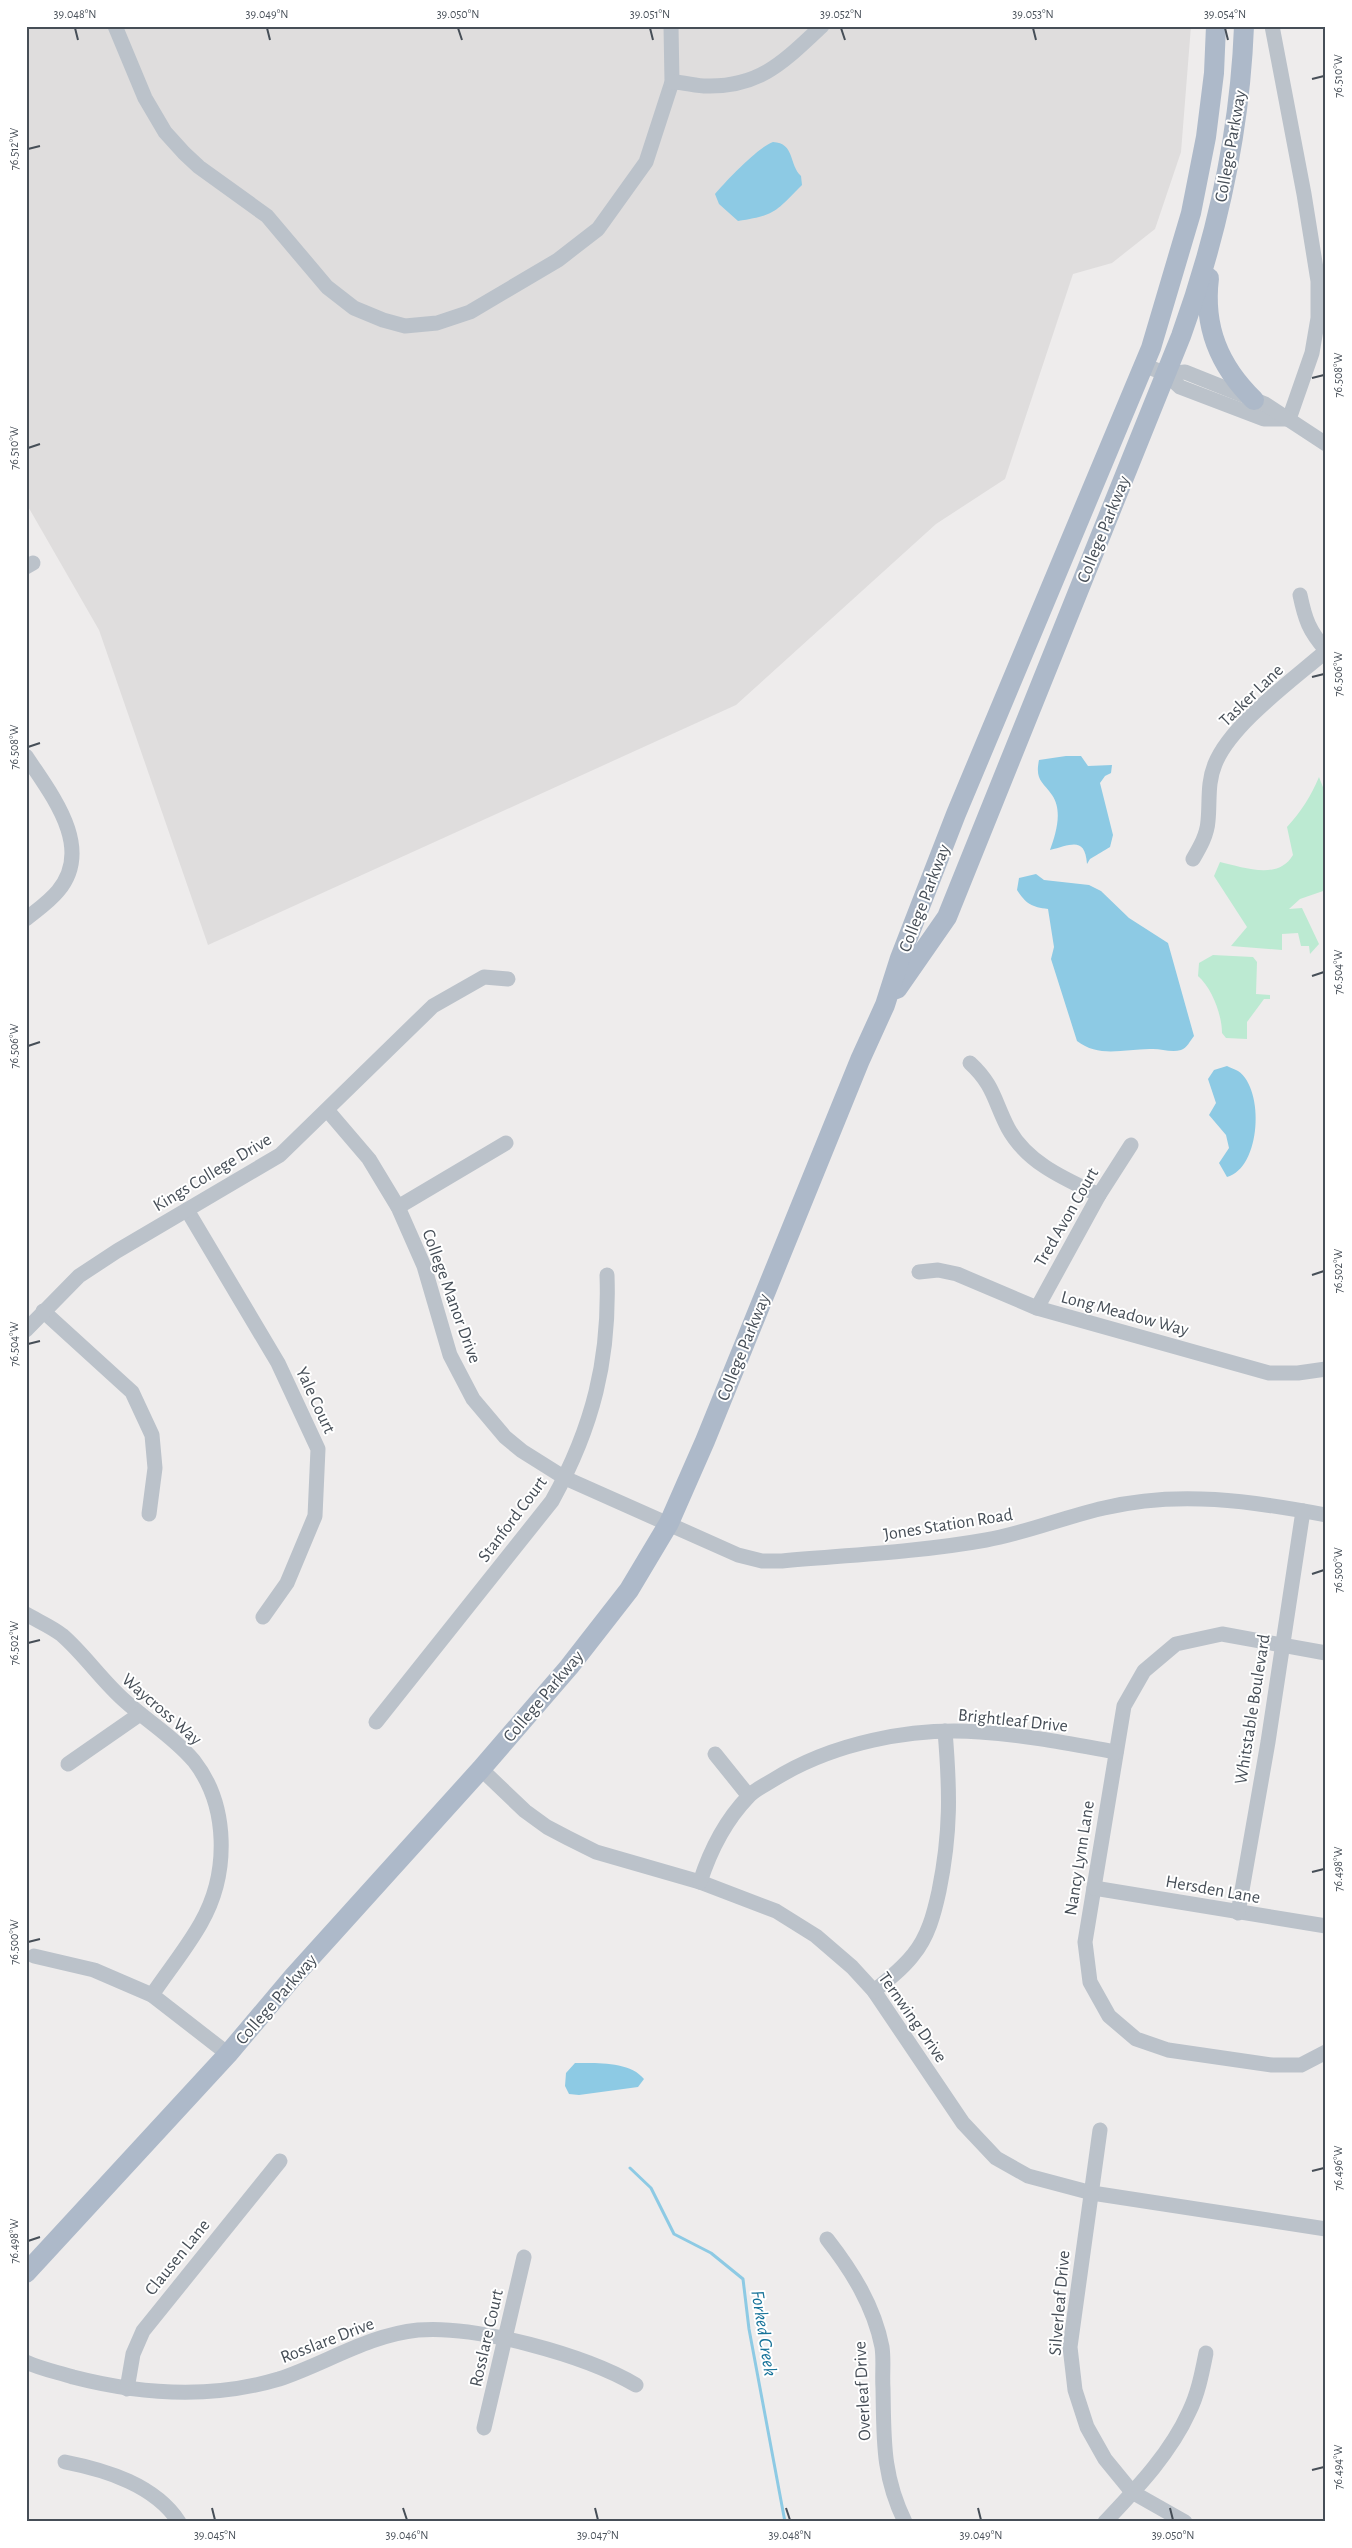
<svg xmlns="http://www.w3.org/2000/svg" width="1352" height="2548" font-family="'Alegreya Sans',sans-serif">
  <rect width="100%" height="100%" fill="#eeecec"/>
  <!-- education -->
  <polygon fill="#dfdddd" points="26,26 1191,26 1181,152 1155,229 1112,263 1073,274 1005,479 936,524 736,705 208,945 99,630 26,503"/>
  <!-- green -->
  <g fill="#bcead2">
    <path d="M1319 777 1326 795V890L1300 899 1289 909 1302 908 1319 944 1310 954 1309 946H1301L1298 933 1282 934V950L1231 946 1247 927 1214 876 1220 862C1243 867 1278 881 1293 855L1287 827C1301 812 1311 796 1319 777Z"/>
    <path d="M1213 955 1253 957 1257 962 1256 994 1270 995V999H1264L1247 1022V1039L1226 1038 1222 1033C1222 1015 1212 988 1198 976L1199 963Z"/>
  </g>
  <!-- water -->
  <g fill="#8dcae4">
    <path d="M773 142C795 143 789 165 801 176L802 185C775 212 776 215 738 221L719 204 715 194C725 182 758 147 773 142Z"/>
    <path d="M1066 756H1081L1088 766 1112 765 1111 773 1105 776 1100 783 1113 835 1110 847 1090 859 1087 864C1085 836 1071 845 1050 850 1056 833 1063 811 1052 795 1042 781 1035 780 1039 760Z"/>
    <path d="M1036 874 1044 880 1089 885 1101 891 1129 918 1168 943 1194 1036C1190 1041 1187 1048 1181 1050 1172 1053 1162 1049 1153 1049 1127 1048 1100 1059 1077 1041L1051 959 1054 947 1048 909C1032 907 1026 904 1017 890L1019 878Z"/>
    <path d="M1227 1066C1230 1068 1235 1069 1238 1071 1265 1089 1261 1168 1227 1177L1219 1163 1229 1148 1226 1135 1209 1115 1216 1103 1208 1079 1214 1070Z"/>
    <path d="M575 2063C595 2063 630 2061 644 2079L638 2087 579 2095 569 2094 565 2086 566 2073Z"/>
  </g>
  <g fill="none" stroke-linecap="round" stroke-linejoin="round">
    <!-- stream -->
    <polyline stroke="#8dcae4" stroke-width="3" points="630,2168 651,2188 674,2234 711,2253 743,2279 749,2329 785,2522"/>
    <!-- minor -->
    <g stroke="#bbc2ca" stroke-width="15">
      <polyline points="115,26 145,98 165,132 184,153 199,167 267,216 327,287 354,308 383,320 405,326 437,323 470,312 558,260 598,229 646,162 672,82 671,26"/>
      <polyline points="1272,26 1304,194 1318,281 1318,318 1312,353 1289,419"/>
      <path d="M672 82C685 82 698 87 710 86 763 86 786 59 822 26"/>
      <polyline points="1144,365 1166,374 1180,387 1264,419 1289,419"/>
      <polyline points="1166,374 1185,372 1265,404 1326,444"/>
      <polyline points="26,567 33,563"/>
      <path d="M1300 595C1305 619 1309 631 1326 650"/>
      <path d="M26 756C50 793 95 847 58 891 49 902 37 910 26 919"/>
      <path d="M1193 859C1200 847 1207 835 1208 821 1210 802 1207 783 1215 764 1231 724 1293 680 1326 651"/>
      <path d="M970 1063C994 1085 994 1101 1008 1128 1027 1163 1065 1179 1099 1195"/>
      <path d="M328 1111 369 1159 398 1207 424 1266 450 1355 473 1399 505 1437 522 1451 565 1478 738 1555 762 1561H782C850 1555 919 1552 986 1540 1026 1533 1064 1517 1104 1508 1178 1490 1252 1501 1326 1515"/>
      <polyline points="398,1207 506,1143"/>
      <polyline points="187,1210 278,1363 318,1449 315,1516 287,1583 263,1617"/>
      <polyline points="919,1272 938,1270 957,1274 1037,1308 1269,1373 1298,1373 1326,1369"/>
      <polyline points="1037,1308 1099,1195 1131,1145"/>
      <polyline points="43,1311 132,1392 152,1435 155,1468 149,1514"/>
      <polyline points="26,1330 79,1276 117,1251 280,1155 433,1006 484,977 508,979"/>
      <path d="M26 1614C38 1621 52 1627 62 1635 85 1655 102 1681 125 1701 147 1721 175 1738 194 1761 229 1806 229 1874 201 1923 187 1948 168 1971 152 1995"/>
      <polyline points="1326,1653 1222,1634 1176,1644 1144,1671 1124,1706 1085,1942 1090,1982 1109,2016 1136,2039 1168,2050 1272,2065 1301,2065 1326,2052"/>
      <path d="M376 1722 552 1501C593 1427 610 1359 607 1275"/>
      <polyline points="715,1754 748,1795"/>
      <polyline points="68,1764 140,1714"/>
      <polyline points="481,1769 525,1811 547,1827 568,1838 596,1852 700,1882 776,1911 816,1936 852,1967 874,1991 963,2123 996,2158 1028,2176 1092,2193 1326,2229"/>
      <path d="M700 1882C710 1851 725 1821 748 1797 754 1790 765 1785 773 1780 832 1743 911 1727 980 1732 1026 1735 1071 1744 1116 1752"/>
      <polyline points="1094,1888 1326,1926"/>
      <polyline points="1238,1913 1268,1742 1303,1511"/>
      <polyline points="34,1956 94,1970 152,1995 228,2054"/>
      <path d="M874 1991C888 1980 902 1969 913 1955 928 1937 934 1914 939 1891 951 1832 950 1791 945 1731"/>
      <polyline points="1100,2130 1070,2347 1075,2390 1087,2427 1105,2459 1132,2492 1185,2522"/>
      <path d="M827 2239C852 2271 874 2306 882 2347 884 2360 882 2375 883 2388 884 2439 882 2475 905 2522"/>
      <path d="M26 2362C41 2369 57 2372 73 2377 139 2394 212 2399 279 2379 325 2364 368 2335 418 2330 476 2325 585 2355 636 2385"/>
      <polyline points="127,2389 133,2354 143,2331 280,2161"/>
      <polyline points="484,2428 524,2257"/>
      <path d="M65 2462C106 2470 155 2485 179 2522"/>
      <path d="M1105 2522C1136 2489 1170 2454 1189 2412 1198 2394 1202 2373 1206 2353"/>
    </g>
    <!-- major -->
    <g stroke="#adb9c9" stroke-width="20">
      <path d="M1209 278C1203 327 1219 366 1254 400"/>
      <path d="M897 989 947 917 1181 336C1217 236 1240 133 1244 26"/>
      <polyline points="26,2273 228,2054 293,1977 481,1769 569,1667 629,1590 669,1523 705,1441 860,1060 885,1005 900,958 956,814 1151,348 1191,213 1206,137 1214,73 1216,26"/>
    </g>
  </g>
  <!-- ticks -->
  <path fill="none" stroke="#464e57" stroke-width="2" d="M75 28 78 40M267 28 270 40M458 28 462 40M650 28 653 40M841 28 845 40M1033 28 1036 40M1225 28 1228 40M1312 79 1324 76M28 149 40 146M1312 378 1324 375M28 448 40 444M1312 677 1324 674M28 747 40 743M1312 976 1324 972M28 1046 40 1042M1312 1275 1324 1271M28 1344 40 1341M1312 1574 1324 1570M28 1643 40 1640M1312 1872 1324 1869M28 1942 40 1939M1312 2171 1324 2168M28 2241 40 2237M1312 2470 1324 2467M212 2508 215 2520M403 2508 407 2520M595 2508 598 2520M786 2508 790 2520M978 2508 981 2520M1170 2508 1173 2520"/>
  <g text-anchor="middle" stroke-width="4" stroke-linejoin="round" paint-order="stroke">
    <!-- street labels -->
    <g font-size="18" fill="#464e57" stroke="#fff">
      <text transform="translate(1230 146) rotate(-80)" y="6">College Parkway</text>
      <text transform="translate(1103 529) rotate(-68)" y="6">College Parkway</text>
      <text transform="translate(1251 695) rotate(-44)" y="6">Tasker Lane</text>
      <text transform="translate(924 898) rotate(-69)" y="6">College Parkway</text>
      <text transform="translate(212 1172) rotate(-31)" y="6">Kings College Drive</text>
      <text transform="translate(1066 1217) rotate(-60)" y="6">Tred Avon Court</text>
      <text transform="translate(452 1296) rotate(70)" y="6">College Manor Drive</text>
      <text transform="translate(1125 1313) rotate(15)" y="6">Long Meadow Way</text>
      <text transform="translate(743 1347) rotate(-68)" y="6">College Parkway</text>
      <text transform="translate(316 1400) rotate(65)" y="6">Yale Court</text>
      <text transform="translate(512 1519) rotate(-53)" y="6">Stanford Court</text>
      <text transform="translate(948 1524) rotate(-9)" y="6">Jones Station Road</text>
      <text transform="translate(543 1696) rotate(-50)" y="6">College Parkway</text>
      <text transform="translate(162 1709) rotate(41)" y="6">Waycross Way</text>
      <text transform="translate(1252 1709) rotate(-81)" y="6">Whitstable Boulevard</text>
      <text transform="translate(1013 1720) rotate(6)" y="6">Brightleaf Drive</text>
      <text transform="translate(1079 1858) rotate(-81)" y="6">Nancy Lynn Lane</text>
      <text transform="translate(1213 1889) rotate(10)" y="6">Hersden Lane</text>
      <text transform="translate(276 1999) rotate(-49)" y="6">College Parkway</text>
      <text transform="translate(913 2017) rotate(55)" y="6">Ternwing Drive</text>
      <text transform="translate(177 2257) rotate(-51)" y="6">Clausen Lane</text>
      <text transform="translate(1059 2303) rotate(-85)" y="6">Silverleaf Drive</text>
      <text transform="translate(486 2338) rotate(-77)" y="6">Rosslare Court</text>
      <text transform="translate(327 2340) rotate(-21)" y="6">Rosslare Drive</text>
      <text transform="translate(862 2391) rotate(-93)" y="6">Overleaf Drive</text>
    </g>
    <!-- water labels -->
    <g font-size="19" font-style="italic" fill="#177399" stroke="#fff">
      <text transform="translate(765 2333) rotate(81)" y="7">Forked Creek</text>
    </g>
  </g>
  <!-- border -->
  <rect width="1352" height="2548" fill="none" stroke="#ffffff" stroke-width="55"/>
  <rect x="28" y="28" width="1296" height="2492" fill="none" stroke="#464e57" stroke-width="2"/>
  <g font-size="12" text-anchor="middle" fill="#464e57">
    <text x="75" y="18">39.048°N</text>
    <text x="267" y="18">39.049°N</text>
    <text x="458" y="18">39.050°N</text>
    <text x="650" y="18">39.051°N</text>
    <text x="841" y="18">39.052°N</text>
    <text x="1033" y="18">39.053°N</text>
    <text x="1225" y="18">39.054°N</text>
    <text transform="translate(1338 76) rotate(-90)" y="4">76.510°W</text>
    <text transform="translate(14 149) rotate(-90)" y="4">76.512°W</text>
    <text transform="translate(1338 375) rotate(-90)" y="4">76.508°W</text>
    <text transform="translate(14 448) rotate(-90)" y="4">76.510°W</text>
    <text transform="translate(1338 674) rotate(-90)" y="4">76.506°W</text>
    <text transform="translate(14 747) rotate(-90)" y="4">76.508°W</text>
    <text transform="translate(1338 972) rotate(-90)" y="4">76.504°W</text>
    <text transform="translate(14 1046) rotate(-90)" y="4">76.506°W</text>
    <text transform="translate(1338 1271) rotate(-90)" y="4">76.502°W</text>
    <text transform="translate(14 1344) rotate(-90)" y="4">76.504°W</text>
    <text transform="translate(1338 1570) rotate(-90)" y="4">76.500°W</text>
    <text transform="translate(14 1643) rotate(-90)" y="4">76.502°W</text>
    <text transform="translate(1338 1869) rotate(-90)" y="4">76.498°W</text>
    <text transform="translate(14 1942) rotate(-90)" y="4">76.500°W</text>
    <text transform="translate(1338 2168) rotate(-90)" y="4">76.496°W</text>
    <text transform="translate(14 2241) rotate(-90)" y="4">76.498°W</text>
    <text transform="translate(1338 2467) rotate(-90)" y="4">76.494°W</text>
    <text x="215" y="2539">39.045°N</text>
    <text x="407" y="2539">39.046°N</text>
    <text x="598" y="2539">39.047°N</text>
    <text x="790" y="2539">39.048°N</text>
    <text x="981" y="2539">39.049°N</text>
    <text x="1173" y="2539">39.050°N</text>
  </g>
</svg>
